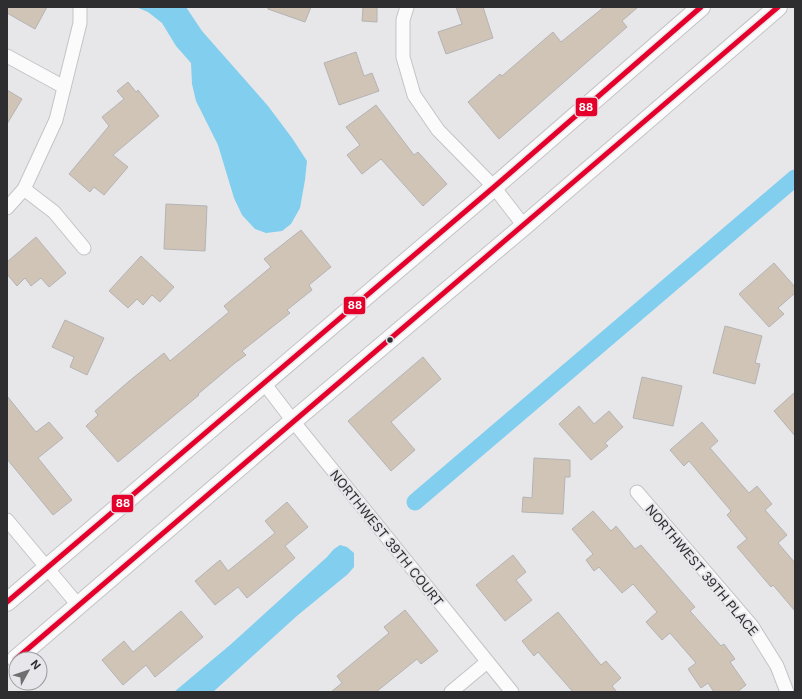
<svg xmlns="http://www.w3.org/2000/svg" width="802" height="699" font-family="Inter,sans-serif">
  <rect width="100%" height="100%" fill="#e7e7ea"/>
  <!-- water -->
  <g fill="#81ceee">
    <polygon points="136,7 186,7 202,31 268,106 292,138 307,161 305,180 300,208 291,224 282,231 266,233 255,229 242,215 234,198 218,145 196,101 192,84 191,63 176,46 162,23 148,12"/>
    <polygon points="340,545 347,547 354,553 354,567 348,574 298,615 213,692 174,692 230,645 327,557 334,549"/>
  </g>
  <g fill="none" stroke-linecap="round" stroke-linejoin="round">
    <!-- canal -->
    <polyline stroke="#81ceee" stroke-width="17" points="415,502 795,178"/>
  </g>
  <!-- building -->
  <g fill="#d0c4b7" stroke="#b4b3b4">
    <polygon points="7,7 47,7 35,29 7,13"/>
    <polygon points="268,7 311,7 305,22 268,9"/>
    <polygon points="363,7 377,7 377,22 362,21"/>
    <polygon points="456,7 483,7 493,38 446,54 438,32 462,24"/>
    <polygon points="604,7 638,7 622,21 627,27 499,139 468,102 500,74 502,76 553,32 561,42"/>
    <polygon points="356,52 364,76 372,73 379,91 339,105 324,63"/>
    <polygon points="128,82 136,92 138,90 159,116 113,155 128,167 104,195 94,187 90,192 69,174 109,126 102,117 124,99 117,91"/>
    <polygon points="7,90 22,99 7,124"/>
    <polygon points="376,105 414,155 418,152 447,184 423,206 381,159 362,174 347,155 360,145 346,127"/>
    <polygon points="166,204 207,206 205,251 164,249"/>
    <polygon points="301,230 331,267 309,285 312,290 287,310 290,313 242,351 246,355 235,363 198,394 199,395 118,462 86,426 98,415 95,411 128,382 164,353 170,361 229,312 224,306 271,267 264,259"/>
    <polygon points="36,237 66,273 49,287 41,278 31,286 25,278 17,286 7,274 7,262"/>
    <polygon points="141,256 174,287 160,302 152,295 143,305 137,299 128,308 109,291"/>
    <polygon points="774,263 795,287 795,293 778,308 784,314 769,327 739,294"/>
    <polygon points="65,320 104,338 87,375 70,367 74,357 52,347"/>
    <polygon points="725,326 762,336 755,363 760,364 755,384 713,373"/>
    <polygon points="423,357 441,379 391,422 415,450 391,471 348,421"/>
    <polygon points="642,377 682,386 673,426 633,418"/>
    <polygon points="795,392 795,436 774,411"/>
    <polygon points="7,396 36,432 49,422 63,438 38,458 72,500 53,515 7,459"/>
    <polygon points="579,406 594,424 609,411 623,427 605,443 608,446 591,460 559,424"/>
    <polygon points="702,422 718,441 710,448 749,493 757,486 772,504 765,510 787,535 778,543 795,563 795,611 773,585 771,587 737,547 747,539 727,515 731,511 689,461 684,466 670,450"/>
    <polygon points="534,458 570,460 570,477 565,477 563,514 522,512 523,497 532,498"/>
    <polygon points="287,502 308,527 285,546 295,558 247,598 238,587 215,605 195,581 220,560 228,571 275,533 265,521"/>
    <polygon points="593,511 611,531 616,526 635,549 641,545 695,607 690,611 721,646 724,644 735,659 730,662 746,685 737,692 714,692 708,683 701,688 688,669 696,663 670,633 662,640 646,622 657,612 633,584 622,593 599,567 594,571 586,560 593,554 572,529"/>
    <polygon points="513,555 526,572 516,580 532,600 505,621 476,585"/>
    <polygon points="405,610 438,651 421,664 417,659 376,692 331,692 342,683 337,676 389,633 384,627"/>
    <polygon points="181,611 203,637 155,677 146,665 123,685 102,660 124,641 133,652"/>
    <polygon points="558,612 601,665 606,661 621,678 612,686 617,692 573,692 538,652 534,656 522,641"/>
  </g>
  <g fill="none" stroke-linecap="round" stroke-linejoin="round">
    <!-- minor casing -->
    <g stroke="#c4c4c7" stroke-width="15">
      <g id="minor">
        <polyline points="407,7 403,20 403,57 414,95 438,130 494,187 524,226"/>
        <polyline points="7,56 64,87"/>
        <polyline points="24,189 54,212 84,248"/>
        <polyline points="7,208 24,189 56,120 80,23 80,7"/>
        <polyline points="264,383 293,421 512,692"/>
        <polyline points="637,492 752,626 777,666 787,692"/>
        <polyline points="7,520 78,605"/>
        <polyline points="451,692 487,662"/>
      </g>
    </g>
    <!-- secondary casing -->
    <g stroke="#c4c4c7" stroke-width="20">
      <g id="secondary">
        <polyline points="7,602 494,187 701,7"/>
        <polyline points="16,659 293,421 524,226 778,7"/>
      </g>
    </g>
    <!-- minor -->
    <use href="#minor" stroke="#fbfbfc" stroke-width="13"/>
    <!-- secondary -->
    <use href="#secondary" stroke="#fbfbfc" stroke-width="18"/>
    <!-- bus-1 casing -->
    <g stroke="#e6e6eb" stroke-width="8">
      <g id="bus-1">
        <polyline points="7,602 494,187 701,7"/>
        <path d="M16 659C270 441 525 225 778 7"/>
      </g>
    </g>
    <!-- bus-1 -->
    <use href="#bus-1" stroke="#e4002b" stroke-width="5"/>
  </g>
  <!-- markers -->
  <circle fill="#2e2e30" stroke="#e6e6eb" stroke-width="1.5" cx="390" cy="340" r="3.5"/>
  <g text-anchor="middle" stroke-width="4" stroke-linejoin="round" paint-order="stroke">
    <!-- street labels -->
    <g font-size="13" fill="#2e2e30" stroke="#e6e6eb">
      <text transform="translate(387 538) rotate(51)" y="5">NORTHWEST 39TH COURT</text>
      <text transform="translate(702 570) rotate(50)" y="5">NORTHWEST 39TH PLACE</text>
    </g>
  </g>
  <g stroke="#e6e6eb" stroke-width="1.5">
    <rect x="575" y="97" width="23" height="20" rx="4" fill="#e4002b"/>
    <rect x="343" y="296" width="23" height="19" rx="4" fill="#e4002b"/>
    <rect x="111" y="494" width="23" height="19" rx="4" fill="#e4002b"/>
  </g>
  <g font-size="11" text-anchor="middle" font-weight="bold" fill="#fff">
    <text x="586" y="111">88</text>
    <text x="355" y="309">88</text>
    <text x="123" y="507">88</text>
  </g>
  <!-- border -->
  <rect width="802" height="699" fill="none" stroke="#2e2e30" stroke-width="16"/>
  <!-- north arrow -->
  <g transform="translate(28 671) rotate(50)"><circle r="19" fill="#e6e6eb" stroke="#9c9ca0"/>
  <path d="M0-3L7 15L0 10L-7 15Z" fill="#6f6f71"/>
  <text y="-6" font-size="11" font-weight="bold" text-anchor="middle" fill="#2e2e30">N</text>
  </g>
</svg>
